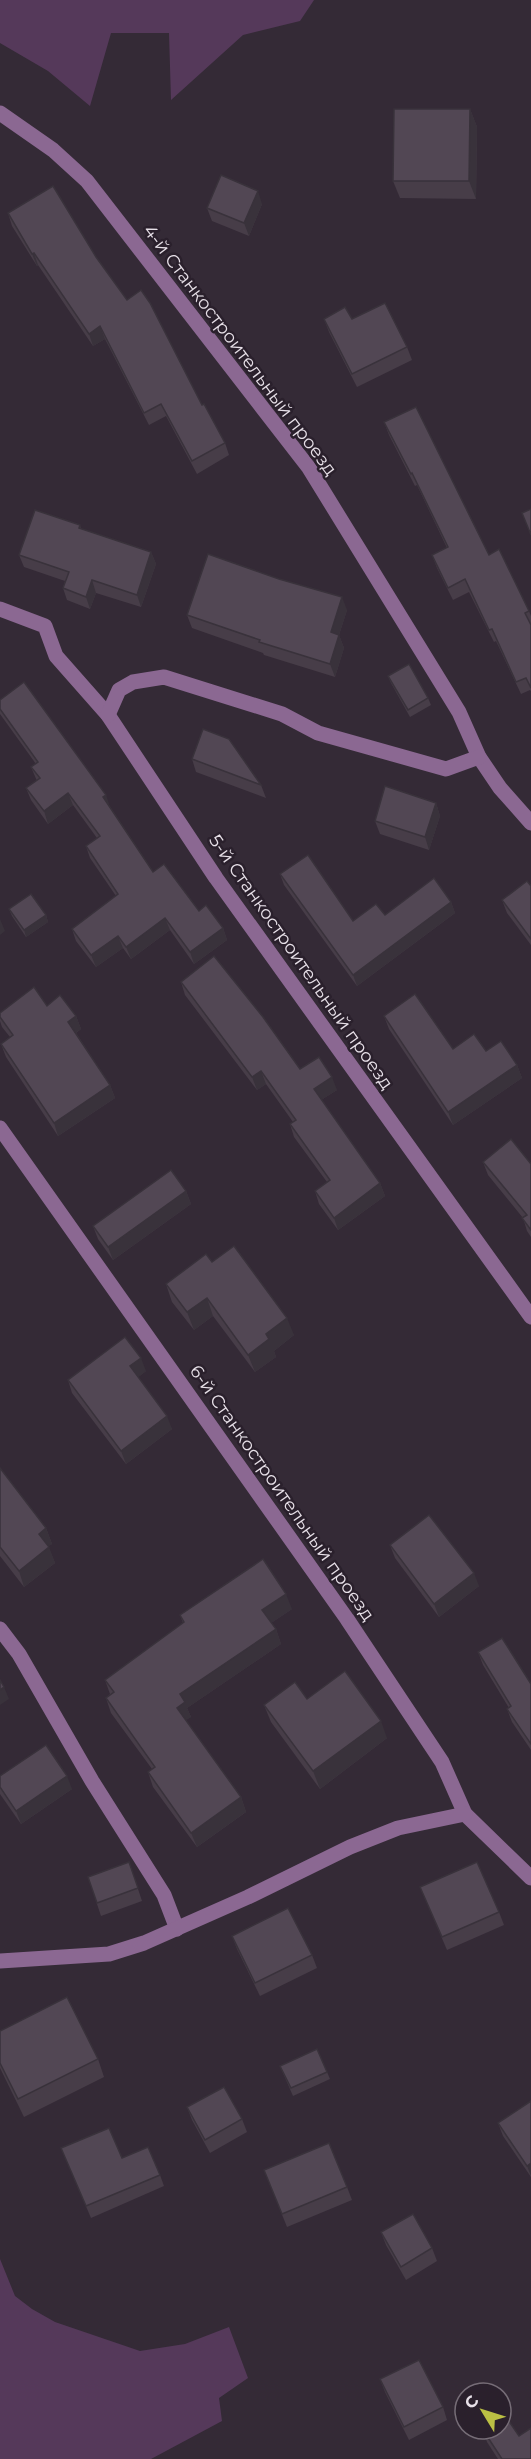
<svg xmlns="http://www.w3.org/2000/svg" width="531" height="2459" font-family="Montserrat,sans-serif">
  <rect width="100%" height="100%" fill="#342a36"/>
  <!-- green -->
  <g fill="#55395a">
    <polygon points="0,0 314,0 300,21 243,35 171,100 169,33 111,33 90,106 48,71 0,43"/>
    <polygon points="0,2259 15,2296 32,2309 55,2322 140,2351 185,2344 229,2327 248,2378 219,2398 222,2421 151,2459 0,2459"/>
  </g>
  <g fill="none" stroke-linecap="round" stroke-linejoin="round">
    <!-- minor -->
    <g stroke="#8b6892" stroke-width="15">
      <polyline points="0,113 53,150 87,181 309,468 459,712 479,757 500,788 531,823"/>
      <polyline points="0,609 45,626 56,656 108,715 216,878 531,1317"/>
      <polyline points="108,715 119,690 133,682 164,677 282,714 318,733 446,769 479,757"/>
      <polyline points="0,1128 347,1619 442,1762 465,1814 531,1878"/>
      <polyline points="0,1629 19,1654 92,1781 164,1895 177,1929"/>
      <polyline points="0,1961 109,1954 144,1943 248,1897 350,1847 398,1828 465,1814"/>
    </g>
  </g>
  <!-- wall -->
  <g fill="#473d48">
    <polygon points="470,109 477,127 476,199 400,198 393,181"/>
    <polygon points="262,204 249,236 212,221 207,208"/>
    <polygon points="8,213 96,257 202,405 225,443 229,455 197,474 166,416 149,425 105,339 93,346 38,265 37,266 12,226"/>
    <polygon points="324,319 352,319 407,347 412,360 357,387 329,332"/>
    <polygon points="384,422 489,555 529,611 531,616 531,691 530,690 521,694 496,641 494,642 469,592 453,600 437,568 432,555 447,548 417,485 415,486 389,435"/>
    <polygon points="80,525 81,529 151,552 156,564 141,607 96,593 90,609 67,600 63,588 65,581 24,567 19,555"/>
    <polygon points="347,610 339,635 344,648 335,677 264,655 263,653 192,628 187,615"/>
    <polygon points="388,676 428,698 431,705 410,717 391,683"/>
    <polygon points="0,700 110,807 153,872 199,911 223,928 227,940 194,964 170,930 131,959 123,948 96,967 76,941 72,929 116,896 90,858 86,846 97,838 73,805 48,824 31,800 26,788 37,781 31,767 36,764 0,714"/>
    <polygon points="192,759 261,785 266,798 196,772"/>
    <polygon points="436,803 440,816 429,850 380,834 375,821"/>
    <polygon points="280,874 353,921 451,902 455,913 357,986 284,885"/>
    <polygon points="531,886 531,945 507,913 502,900"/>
    <polygon points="9,909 46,915 48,922 26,937 12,916"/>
    <polygon points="181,982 300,1069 337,1090 321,1100 380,1183 385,1196 338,1230 319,1204 315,1191 327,1182 294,1137 290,1124 293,1122 266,1084 257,1090 185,995"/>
    <polygon points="47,1006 76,1016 81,1029 76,1033 110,1085 115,1098 58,1136 6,1057 1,1044 10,1037 2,1027 0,1021 0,1013"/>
    <polygon points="384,1016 453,1049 517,1065 522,1078 453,1125 389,1029"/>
    <polygon points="483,1162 531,1164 531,1237 527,1231 523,1218 488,1175"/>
    <polygon points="186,1191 191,1204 113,1260 98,1239 93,1226"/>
    <polygon points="212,1262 294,1335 274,1351 276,1357 255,1372 213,1316 194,1330 172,1302 166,1284"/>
    <polygon points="146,1371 138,1377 172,1429 126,1464 72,1393 68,1380"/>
    <polygon points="0,1468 46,1528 52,1544 48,1546 55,1563 24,1587 0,1556"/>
    <polygon points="390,1545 479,1586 439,1617 395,1558"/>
    <polygon points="292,1609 271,1623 276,1629 281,1644 187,1708 191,1717 185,1720 241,1797 246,1812 197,1847 153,1787 148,1772 152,1769 111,1713 106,1698 110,1694 105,1680 183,1623 180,1615"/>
    <polygon points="478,1652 531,1684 531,1750 512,1722 507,1709 509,1708 483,1665"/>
    <polygon points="307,1699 387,1738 320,1789 271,1722 264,1705"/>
    <polygon points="0,1776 72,1789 21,1824 0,1794"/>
    <polygon points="129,1862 142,1901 101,1916 88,1877"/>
    <polygon points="420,1887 499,1912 504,1925 447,1950"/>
    <polygon points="232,1936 312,1955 317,1968 260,1996 237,1949"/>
    <polygon points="0,2031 98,2059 104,2077 24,2117 0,2068"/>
    <polygon points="280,2066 327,2072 330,2079 293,2096"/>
    <polygon points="531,2101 531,2177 503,2136 498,2123"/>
    <polygon points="187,2107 242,2119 247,2132 210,2153 192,2120"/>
    <polygon points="61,2148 122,2158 160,2175 164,2186 91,2218"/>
    <polygon points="264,2170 347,2187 352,2200 287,2227"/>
    <polygon points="381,2232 432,2248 437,2261 406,2280 386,2245"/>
    <polygon points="380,2379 443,2407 447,2420 409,2440 385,2392"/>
    <polygon points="483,2430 519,2436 531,2459 498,2459 487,2442"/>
  </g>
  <!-- shaded-wall -->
  <g fill="#39323b">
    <polygon points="470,109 477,127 476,199 469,181"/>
    <polygon points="258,191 262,204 249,236 244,223"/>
    <polygon points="34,253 38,265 37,266 32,254"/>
    <polygon points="100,326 105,339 93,346 89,334"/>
    <polygon points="151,552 156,564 141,607 137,595"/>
    <polygon points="92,580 96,593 90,609 86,597"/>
    <polygon points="342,597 347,610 339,635 344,648 335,677 330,664 331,632"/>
    <polygon points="68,793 73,805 48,824 44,811"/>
    <polygon points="106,795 110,807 108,809 103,797"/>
    <polygon points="436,803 440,816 429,850 425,837"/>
    <polygon points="451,902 455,913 357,986 353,975"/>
    <polygon points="46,915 48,922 26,937 24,930"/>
    <polygon points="165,918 170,930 131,959 126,947"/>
    <polygon points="0,919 5,931 0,935"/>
    <polygon points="223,928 227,940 194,964 190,952"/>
    <polygon points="118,936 123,948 96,967 91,955"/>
    <polygon points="76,1016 81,1029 73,1035 68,1022"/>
    <polygon points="517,1065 522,1078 453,1125 448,1112"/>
    <polygon points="261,1071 266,1084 257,1090 252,1077"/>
    <polygon points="332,1077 337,1090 318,1102 314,1089"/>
    <polygon points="110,1085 115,1098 58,1136 54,1123"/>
    <polygon points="380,1183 385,1196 338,1230 334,1218"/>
    <polygon points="186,1191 191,1204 113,1260 108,1247"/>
    <polygon points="207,1298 213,1316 194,1330 187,1312"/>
    <polygon points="287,1318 294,1335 274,1351 276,1357 255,1372 248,1355 266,1334"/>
    <polygon points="141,1358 146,1371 135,1380 130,1366"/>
    <polygon points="167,1416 172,1429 126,1464 121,1451"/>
    <polygon points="46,1528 52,1544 45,1549 39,1534"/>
    <polygon points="49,1547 55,1563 24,1587 19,1571"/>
    <polygon points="474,1573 479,1586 439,1617 434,1604"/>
    <polygon points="286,1594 292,1609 268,1625 262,1610"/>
    <polygon points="276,1629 281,1644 187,1708 191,1717 182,1723 177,1708 180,1694"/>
    <polygon points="4,1687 9,1699 0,1705 0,1690"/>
    <polygon points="381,1721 387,1738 320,1789 313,1771"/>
    <polygon points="67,1776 72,1789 21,1824 16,1811"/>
    <polygon points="241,1797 246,1812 197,1847 191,1833"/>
    <polygon points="531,2163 531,2176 527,2166"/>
  </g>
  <!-- building -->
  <g fill="#524754" stroke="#39323b" stroke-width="1.5">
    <polygon points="394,109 470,109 469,181 393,181"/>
    <polygon points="221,175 258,191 244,223 207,208"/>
    <polygon points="53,186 96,257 127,300 141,290 150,303 202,405 204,404 225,443 192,461 161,404 144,413 100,326 89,334 34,253 32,254 8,213"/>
    <polygon points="385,303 407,347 352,374 324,319 345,307 352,319"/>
    <polygon points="416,407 489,555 499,549 529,611 525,613 531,625 531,688 526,678 516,682 492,629 489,630 465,579 448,588 432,555 448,547 412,473 411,474 384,422"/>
    <polygon points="531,509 531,535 522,513"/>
    <polygon points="35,510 80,525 79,528 151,552 137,595 92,580 86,597 63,588 69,572 19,555"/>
    <polygon points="208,554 279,579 342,597 331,632 339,635 330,664 259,642 260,640 187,615"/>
    <polygon points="409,664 428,698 408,710 388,676"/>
    <polygon points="24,682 106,795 103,797 153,872 164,864 199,911 206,905 223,928 190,952 165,918 126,947 118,936 91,955 72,929 118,894 86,846 100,836 68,793 44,811 26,788 40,778 31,767 38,762 0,709 0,700"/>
    <polygon points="203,729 229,739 261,785 192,759"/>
    <polygon points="385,786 436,803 425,837 375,821"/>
    <polygon points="308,855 353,921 376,904 385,915 434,878 451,902 353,975 280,874"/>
    <polygon points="527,881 531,886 531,939 502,900"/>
    <polygon points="31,894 46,915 24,930 9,909"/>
    <polygon points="214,956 263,1017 300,1069 319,1057 332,1077 314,1089 380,1183 334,1218 315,1191 330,1180 290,1124 296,1120 261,1071 252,1077 181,982"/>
    <polygon points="34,987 47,1006 60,995 76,1016 68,1022 110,1085 54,1123 1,1044 13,1035 0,1017 0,1013"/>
    <polygon points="415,994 453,1049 474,1034 486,1051 501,1041 517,1065 448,1112 384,1016"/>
    <polygon points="511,1139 531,1164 531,1230 522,1218 527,1215 483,1162"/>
    <polygon points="171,1170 186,1191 108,1247 93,1226"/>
    <polygon points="234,1246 287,1318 266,1334 269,1339 248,1355 207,1298 187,1312 166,1284 206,1254 212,1262"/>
    <polygon points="125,1337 141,1358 130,1366 167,1416 121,1451 68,1380"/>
    <polygon points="0,1468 46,1528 39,1534 49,1547 19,1571 0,1547"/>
    <polygon points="429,1515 474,1573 434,1604 390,1545"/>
    <polygon points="263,1559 286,1594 262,1610 276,1629 180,1694 185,1702 177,1708 241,1797 191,1833 148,1772 155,1767 106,1698 114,1692 105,1680 184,1622 180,1615"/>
    <polygon points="502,1638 531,1684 531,1744 507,1709 511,1706 478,1652"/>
    <polygon points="345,1671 381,1721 313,1771 264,1705 295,1682 307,1699"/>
    <polygon points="0,1680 4,1687 0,1690"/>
    <polygon points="46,1745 67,1776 16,1811 0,1787 0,1776"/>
    <polygon points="129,1862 138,1888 97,1903 88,1877"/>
    <polygon points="477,1862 499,1912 442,1937 420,1887"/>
    <polygon points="288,1908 312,1955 255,1983 232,1936"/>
    <polygon points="67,1997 98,2059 18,2099 0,2063 0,2031"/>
    <polygon points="317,2049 327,2072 291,2088 280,2066"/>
    <polygon points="224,2087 242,2119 205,2140 187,2107"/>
    <polygon points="531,2101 531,2163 527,2166 498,2123"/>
    <polygon points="109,2128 122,2158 148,2147 160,2175 86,2206 61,2148"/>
    <polygon points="329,2143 347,2187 282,2214 264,2170"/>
    <polygon points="413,2214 432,2248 401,2267 381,2232"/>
    <polygon points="419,2360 443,2407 404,2427 380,2379"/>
    <polygon points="504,2414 519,2436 531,2428 531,2459 502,2459 483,2430 484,2429 501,2429 501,2417"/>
  </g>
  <g text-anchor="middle" stroke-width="5" stroke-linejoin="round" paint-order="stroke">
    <!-- street labels -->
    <g font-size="18" fill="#e7e0e8" stroke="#2a202c">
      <text transform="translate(240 350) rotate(53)" y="6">4-й Станкостроительный проезд</text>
      <text transform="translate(301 962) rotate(55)" y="6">5-й Станкостроительный проезд</text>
      <text transform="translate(282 1493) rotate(55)" y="6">6-й Станкостроительный проезд</text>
    </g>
  </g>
  <!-- north arrow -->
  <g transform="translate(483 2411) rotate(308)"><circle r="28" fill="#2a202c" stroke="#766d77" stroke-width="1.5"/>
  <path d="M0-4.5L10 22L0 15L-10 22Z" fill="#bbc044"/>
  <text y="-9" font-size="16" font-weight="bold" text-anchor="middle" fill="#e7e0e8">С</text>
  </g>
</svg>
